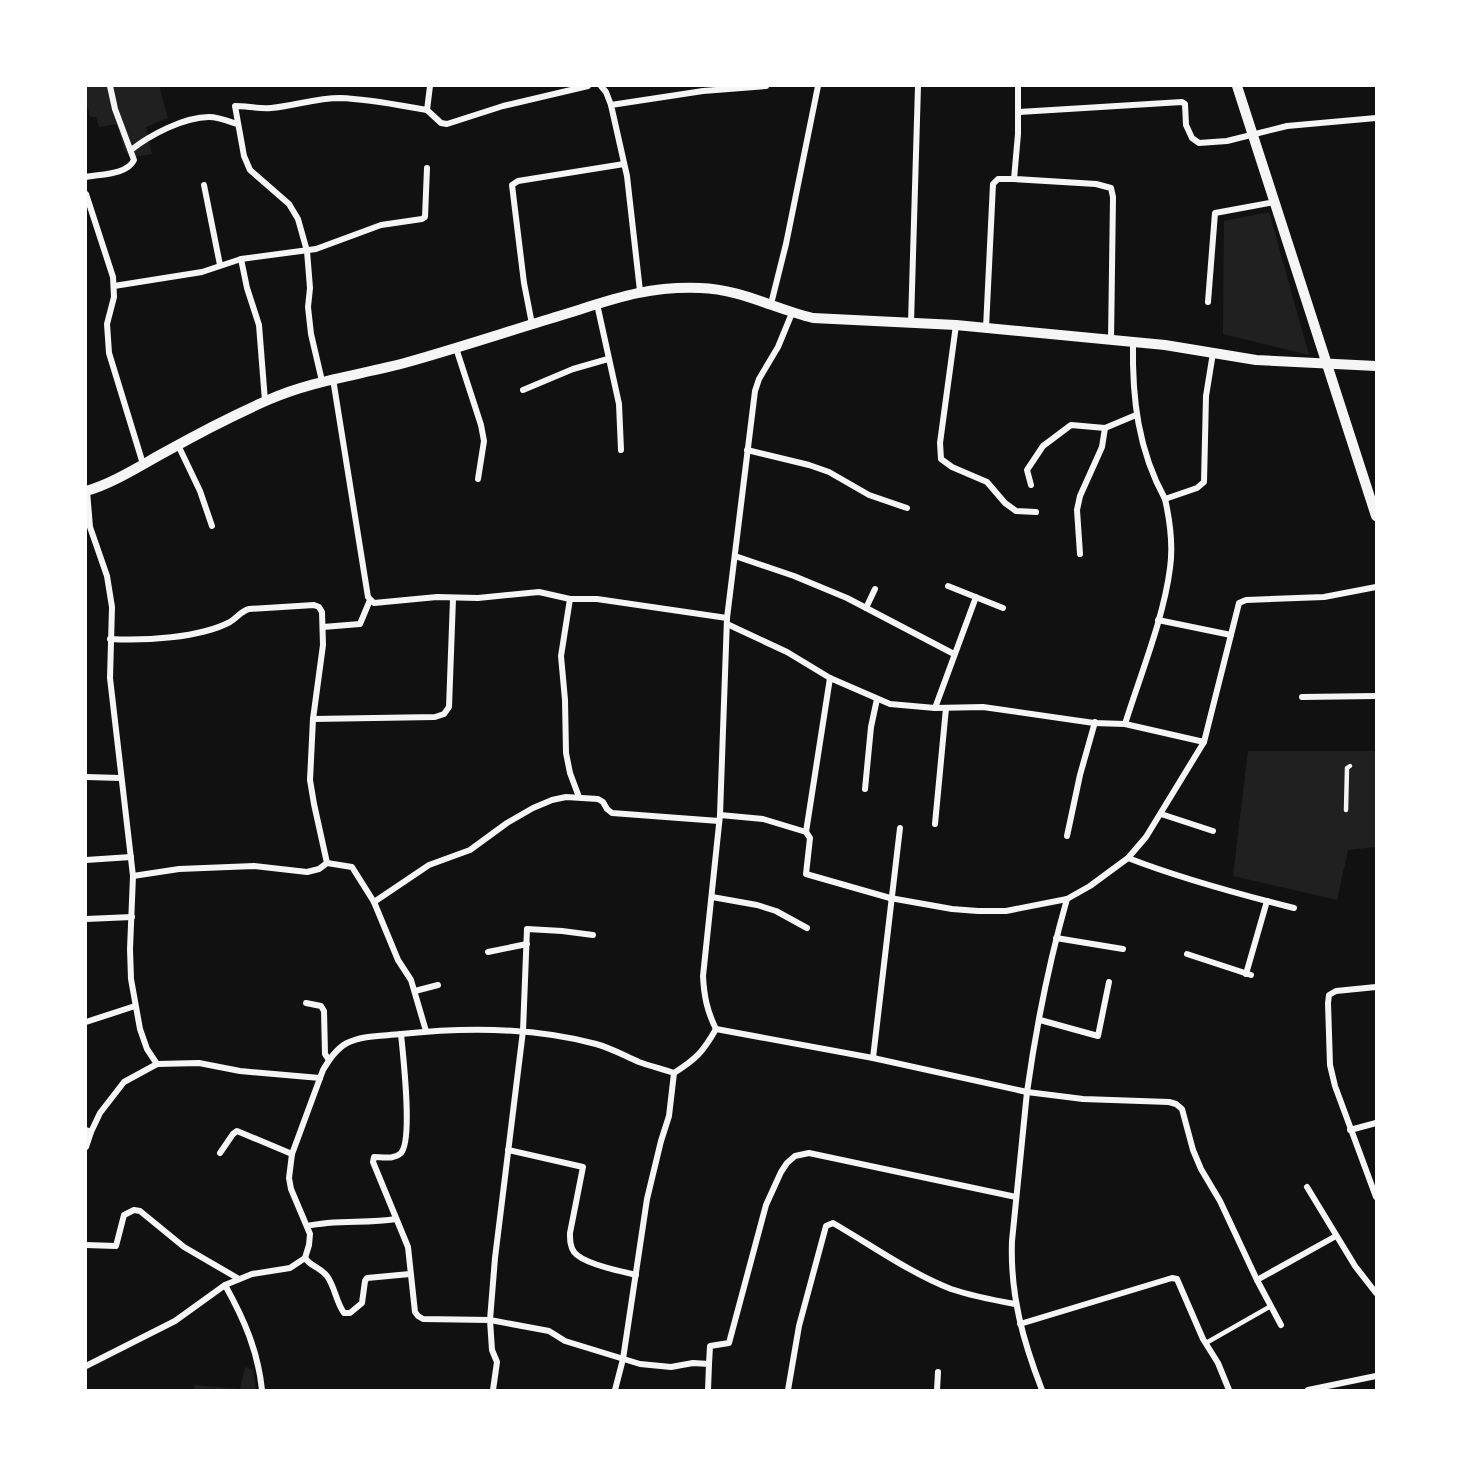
<svg xmlns="http://www.w3.org/2000/svg" width="1462" height="1476" font-family="Raleway,sans-serif">
  <rect width="100%" height="100%" fill="#111"/>
  <!-- green -->
  <g fill="#202020">
    <polygon points="86,86 159,86 168,118 146,127 152,154 131,158 124,150 117,124 99,127 96,117 90,117 86,100"/>
    <polygon points="1269,212 1309,355 1223,334 1224,221"/>
    <polygon points="1248,751 1376,751 1376,847 1348,850 1337,900 1233,876"/>
    <polygon points="245,1367 253,1370 256,1390 194,1390 194,1385 240,1389"/>
  </g>
  <g fill="none" stroke-linecap="round" stroke-linejoin="round">
    <!-- service -->
    <g stroke="#f5f5f5" stroke-width="4.5">
      <polyline points="1346,810 1347,768 1350,766"/>
      <polyline points="1206,1343 1271,1306"/>
    </g>
    <!-- minor -->
    <g stroke="#f5f5f5" stroke-width="6">
      <polyline points="430,86 427,110 441,123 447,124 503,106 588,86"/>
      <polyline points="601,86 606,92 611,105"/>
      <polyline points="1018,86 1018,134 1014,179 1096,184 1111,188 1113,197 1111,341"/>
      <polyline points="1019,112 1182,102 1185,104 1186,125 1192,138 1199,143 1227,141 1287,126 1376,118"/>
      <path d="M131 150C150 135 184 117 209 117 218 117 228 121 237 124"/>
      <path d="M86 177C100 174 127 175 134 160L115 109 110 86"/>
      <polyline points="204,185 220,265"/>
      <polyline points="86,194 113,277 114,297 107,324 109,353 143,464"/>
      <polyline points="241,259 247,288 259,325 265,401"/>
      <polyline points="114,286 202,272 241,259 316,249 381,225 422,219 425,217 427,168"/>
      <polyline points="640,291 627,176 611,105 703,91 766,86"/>
      <polyline points="1208,302 1215,213 1275,202"/>
      <polyline points="597,304 619,404 621,450"/>
      <polyline points="771,304 786,244 818,86"/>
      <polyline points="911,323 918,86"/>
      <polyline points="532,324 524,283 512,185 518,181 624,164"/>
      <polyline points="956,325 940,443 941,459 952,467 987,482 1005,503 1016,511 1036,512"/>
      <polyline points="986,328 993,184 998,179 1014,179"/>
      <path d="M1133 343C1132 398 1138 450 1165 499L1197 488 1204 482 1206 396 1213 353"/>
      <polyline points="456,348 481,425 484,441 478,479"/>
      <polyline points="333,379 368,597 374,603 437,597 478,598 539,592 570,599 597,599 727,618"/>
      <path d="M322 381 311 334 308 307 310 288 307 251 298 219 289 204 250 170 244 156 235 106C247 106 258 109 271 108 294 106 316 98 340 98 369 99 398 105 427 110"/>
      <polyline points="523,390 573,369 608,359"/>
      <polyline points="178,445 200,491 212,526"/>
      <polyline points="747,450 809,465 829,472 869,495 907,508"/>
      <polyline points="1031,485 1027,470 1043,446 1071,425 1105,428 1136,415"/>
      <polyline points="87,491 90,527 107,576 112,607 110,678 133,876 130,949 131,979 140,1029 147,1049 157,1064"/>
      <polyline points="1080,554 1077,510 1080,496 1102,447 1105,428"/>
      <polyline points="735,556 794,576 847,598 954,654"/>
      <polyline points="948,586 1003,608"/>
      <polyline points="570,599 561,656 565,700 566,753 570,773 579,797"/>
      <polyline points="866,608 875,589"/>
      <polyline points="1158,620 1231,635"/>
      <polyline points="727,624 787,652 830,678 890,704 935,708 983,707 1094,723 1125,724 1204,742"/>
      <polyline points="323,627 360,624 370,600"/>
      <path d="M110 639C143 641 200 638 230 622 237 618 241 611 249 609L314 605 319 607 322 612 323 645 313 719 310 780 314 804 327 863"/>
      <polyline points="1302,697 1376,696"/>
      <polyline points="935,708 976,597"/>
      <polyline points="313,719 435,717 444,714 449,707 453,599"/>
      <path d="M1125 724C1140 676 1164 617 1170 568 1173 547 1170 521 1165 499"/>
      <polyline points="86,777 121,778"/>
      <polyline points="865,789 871,727 877,699"/>
      <polyline points="1161,814 1213,831"/>
      <polyline points="720,815 763,819 806,832 810,838 806,874 890,898 952,909 978,911 1006,911 1067,899 1090,886 1128,858 1146,837 1204,742 1239,603 1246,600 1324,597 1376,587"/>
      <polyline points="935,824 946,708"/>
      <polyline points="806,832 830,678"/>
      <polyline points="1067,836 1080,775 1095,722"/>
      <path d="M1128 858C1182 879 1238 894 1294 908"/>
      <polyline points="86,860 131,857"/>
      <polyline points="133,876 179,869 254,866 307,872 319,869 327,863 352,867 374,902 398,960 411,980 426,1031"/>
      <polyline points="712,897 757,905 776,911 807,928"/>
      <path d="M1067 899C1049 962 1036 1028 1027 1092L1083 1099 1169 1102 1176 1104 1182 1109 1193 1150 1201 1169 1220 1201 1257 1280 1281 1325"/>
      <polyline points="374,902 429,865 470,850 507,823 533,808 552,800 566,797 598,799 603,802 607,809 612,813 719,821"/>
      <polyline points="86,919 132,917"/>
      <polyline points="593,935 562,931 527,929 523,1031 495,1258 490,1320 549,1331 565,1341 640,1364 671,1367 693,1363 709,1364 708,1390"/>
      <polyline points="1056,938 1123,949"/>
      <polyline points="488,952 527,944"/>
      <polyline points="1187,954 1251,975"/>
      <polyline points="1246,974 1267,901"/>
      <polyline points="1376,987 1336,991 1329,995 1328,1003 1330,1065 1335,1086 1376,1197"/>
      <polyline points="415,991 438,985"/>
      <polyline points="306,1003 321,1006 324,1011 325,1054 329,1060"/>
      <polyline points="1040,1020 1098,1036 1109,982"/>
      <polyline points="86,1022 135,1006"/>
      <path d="M716 1029C707 1011 704 996 703 976L720 815 727 618 755 391 759 379 778 347 792 313"/>
      <path d="M401 1034C403 1055 413 1140 401 1153 394 1160 382 1157 374 1157L373 1162 408 1247 415 1312 418 1316 423 1319 490 1320 492 1350 497 1362 493 1390"/>
      <polyline points="873,1058 900,828"/>
      <polyline points="86,1130 91,1132 100,1113 124,1082 157,1064 199,1063 240,1071 320,1078"/>
      <polyline points="1350,1130 1376,1123"/>
      <polyline points="86,1147 91,1132"/>
      <path d="M508 1150 583 1167 570 1233C570 1240 570 1246 574 1252 583 1264 621 1271 636 1275"/>
      <polyline points="220,1153 233,1134 237,1131 292,1154"/>
      <polyline points="1307,1187 1355,1266 1376,1293"/>
      <path d="M307 1226C337 1219 367 1224 396 1219"/>
      <polyline points="86,1245 116,1246 124,1215 134,1210 140,1211 184,1247 239,1279"/>
      <path d="M305 1258C311 1267 320 1267 327 1276 335 1287 336 1302 344 1313H350L362 1303 365 1281 367 1278 410 1274"/>
      <polyline points="1257,1280 1336,1236"/>
      <path d="M225 1285C244 1319 258 1351 262 1390"/>
      <polyline points="1020,1324 1172,1278 1177,1279 1203,1339 1218,1363 1229,1390"/>
      <polyline points="709,1364 710,1346 729,1343 766,1205 781,1172 787,1163 795,1156 809,1153 1016,1197"/>
      <path d="M86 1366 175 1321 225 1285 252 1274 290 1268 305 1258 309 1245 310 1234 291 1189 289 1178 292 1154 323 1070C329 1060 336 1049 347 1043 363 1035 383 1036 401 1034 466 1027 533 1027 596 1044 611 1048 625 1056 639 1062 650 1066 662 1069 674 1073 696 1059 703 1052 716 1029L873 1058 1027 1092 1012 1241C1010 1295 1023 1341 1042 1390"/>
      <polyline points="615,1390 623,1359 647,1199 661,1141 669,1116 674,1073"/>
      <path d="M788 1390 799 1326 826 1226 833 1223C871 1245 910 1273 951 1289 972 1296 993 1300 1015 1304"/>
      <polyline points="937,1390 938,1372"/>
      <polyline points="1308,1390 1376,1376"/>
    </g>
    <!-- tertiary -->
    <g stroke="#f5f5f5" stroke-width="10">
      <polyline points="1237,86 1376,516"/>
      <path d="M86 491C114 483 141 465 167 451 199 433 234 415 268 400 313 380 361 375 408 362 458 348 509 331 559 316 611 300 645 286 700 288 740 289 775 309 813 318L956 325 1165 345 1256 360 1376 366"/>
    </g>
  </g>
  <!-- border -->
  <rect width="1462" height="1476" fill="none" stroke="#ffffff" stroke-width="174"/>
</svg>
